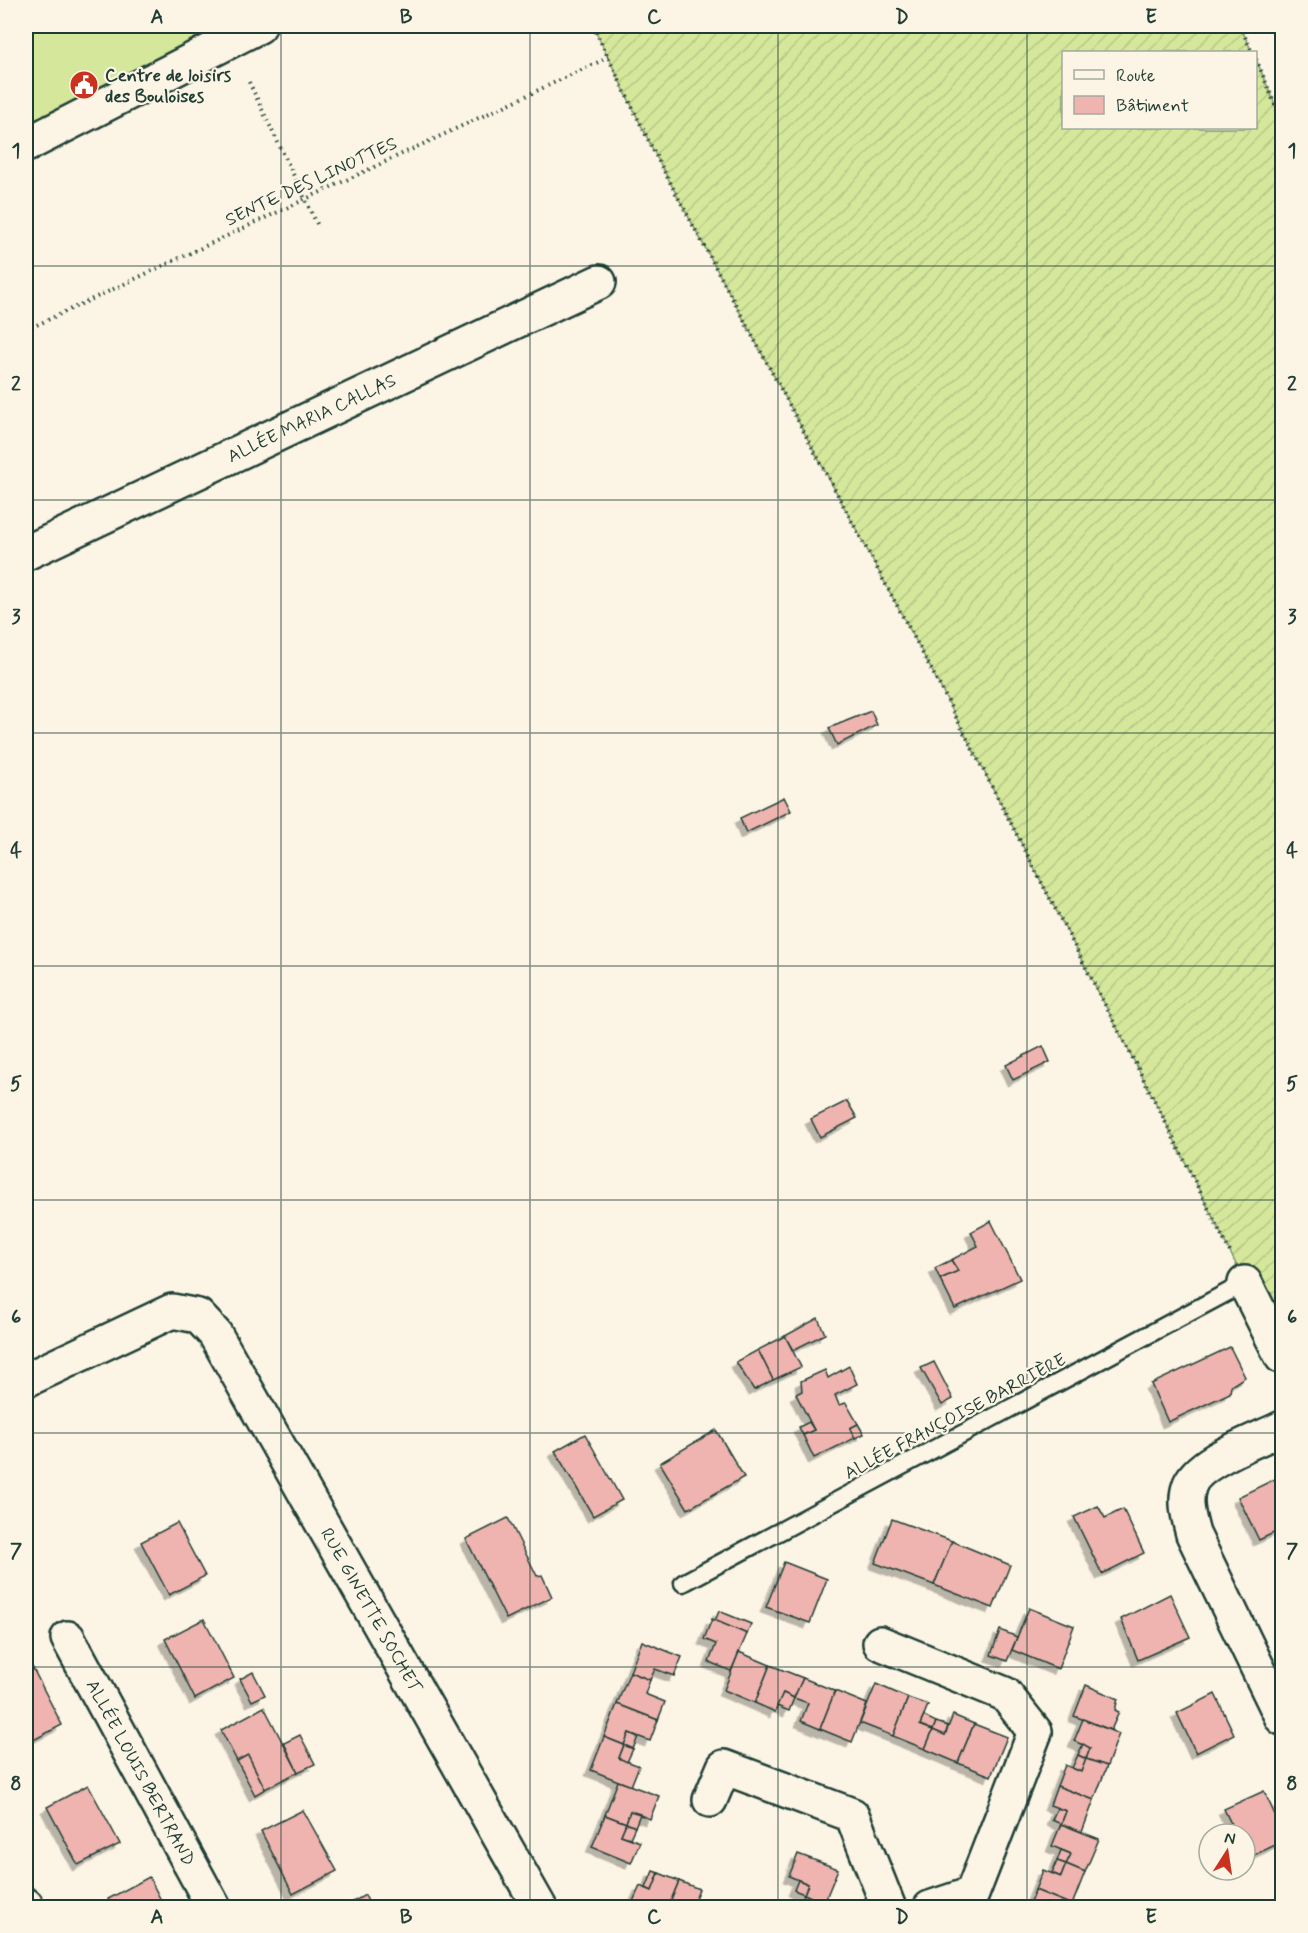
<svg xmlns="http://www.w3.org/2000/svg" width="1308" height="1933" font-family="Mynerve,sans-serif">
  <defs>
    <pattern id="garden-furrows" width="10" height="10" patternUnits="userSpaceOnUse" patternTransform="scale(1.5)"><rect width="10" height="10" fill="#d4e79b"/><path d="M-1 1l2-2M0 10L10 0M9 11l2-2" fill="none" stroke="#b6c786"/></pattern>
    <filter id="shadow"><feDropShadow dx="-5.5" dy="5.5" stdDeviation="0" flood-color="#0004"/></filter>
  </defs>
  <rect width="100%" height="100%" fill="#fcf5e5"/>
  <filter id="ink" filterUnits="userSpaceOnUse"><feTurbulence type="fractalNoise" baseFrequency=".0167" numOctaves="2"/><feDisplacementMap in="SourceGraphic" scale="12" xChannelSelector="R" yChannelSelector="G"/><feConvolveMatrix kernelMatrix="1 2 1 2 8 2 1 2 1" color-interpolation-filters="sRGB"/></filter>
  <g filter="url(#ink)">
    <!-- grass -->
    <polygon fill="#d4e79b" stroke="#7a9268" stroke-width="1.5" points="26,26 259,26 26,145"/>
    <!-- garden -->
    <polygon fill="url(#garden-furrows)" stroke="#7a9268" stroke-width="1.5" points="593,26 1240,26 1252,52 1064,52 1064,128 1256,128 1256,59 1282,121 1282,1357 1160,1111 930,667 657,158"/>
    <!-- building -->
    <g fill="#efb4af" stroke="#1f3d34" stroke-width="1.5" filter="url(#shadow)">
      <polygon points="871,711 877,725 837,745 829,728"/>
      <polygon points="784,797 791,811 746,833 740,818"/>
      <polygon points="1043,1046 1050,1062 1013,1080 1006,1065"/>
      <polygon points="847,1101 857,1118 820,1137 811,1119"/>
      <polygon points="991,1221 1020,1279 955,1309 940,1279 958,1271 951,1260 978,1246 971,1232"/>
      <polygon points="951,1260 958,1271 940,1279 935,1268"/>
      <polygon points="818,1318 825,1334 793,1350 785,1336"/>
      <polygon points="785,1336 801,1367 773,1380 758,1350"/>
      <polygon points="1230,1347 1245,1377 1231,1386 1230,1393 1168,1422 1151,1384"/>
      <polygon points="758,1350 773,1380 754,1390 736,1362"/>
      <polygon points="934,1362 953,1399 942,1405 921,1368"/>
      <polygon points="849,1366 857,1384 835,1395 839,1405 846,1403 858,1424 850,1428 855,1438 814,1458 803,1435 814,1430 796,1394 802,1391 801,1381 825,1370 828,1378"/>
      <polygon points="809,1422 814,1430 803,1435 799,1427"/>
      <polygon points="858,1424 864,1434 855,1438 850,1428"/>
      <polygon points="716,1430 744,1477 688,1509 660,1463"/>
      <polygon points="585,1434 622,1500 593,1516 555,1451"/>
      <polygon points="1277,1478 1282,1490 1282,1529 1259,1540 1238,1497"/>
      <polygon points="1098,1506 1105,1518 1123,1509 1144,1553 1102,1574 1074,1517"/>
      <polygon points="508,1518 537,1576 542,1575 552,1597 506,1619 466,1539"/>
      <polygon points="892,1519 952,1541 934,1585 875,1563"/>
      <polygon points="177,1523 205,1576 169,1595 141,1542"/>
      <polygon points="952,1541 1010,1565 993,1608 934,1585"/>
      <polygon points="784,1562 827,1579 810,1623 766,1607"/>
      <polygon points="1170,1594 1190,1637 1138,1660 1121,1619"/>
      <polygon points="1029,1608 1074,1626 1058,1669 1012,1650"/>
      <polygon points="719,1611 751,1624 747,1634 715,1621"/>
      <polygon points="204,1619 234,1678 195,1699 165,1639"/>
      <polygon points="712,1619 747,1634 731,1671 709,1662 716,1644 704,1639"/>
      <polygon points="1000,1630 1017,1637 1007,1661 991,1655"/>
      <polygon points="642,1641 682,1657 674,1676 655,1669 650,1680 630,1672"/>
      <polygon points="739,1652 770,1665 755,1703 724,1690"/>
      <polygon points="26,1655 62,1725 26,1744"/>
      <polygon points="770,1665 803,1678 794,1698 783,1693 775,1712 755,1703"/>
      <polygon points="253,1672 265,1695 252,1701 240,1679"/>
      <polygon points="630,1672 650,1680 645,1694 665,1702 658,1720 617,1704"/>
      <polygon points="803,1678 835,1691 820,1729 801,1721 808,1703 794,1698"/>
      <polygon points="876,1684 908,1698 893,1736 860,1723"/>
      <polygon points="1086,1685 1118,1699 1115,1710 1119,1712 1111,1730 1074,1716"/>
      <polygon points="835,1691 867,1704 852,1742 820,1729"/>
      <polygon points="783,1693 794,1698 789,1711 777,1706"/>
      <polygon points="1215,1694 1234,1734 1196,1753 1177,1713"/>
      <polygon points="908,1698 928,1705 920,1725 933,1730 925,1749 893,1736"/>
      <polygon points="617,1704 658,1720 650,1741 629,1733 624,1745 604,1737"/>
      <polygon points="264,1707 298,1772 265,1789 248,1755 237,1761 221,1730"/>
      <polygon points="953,1715 974,1724 958,1763 925,1749 933,1730 945,1735"/>
      <polygon points="924,1716 936,1722 933,1730 920,1725"/>
      <polygon points="1083,1719 1119,1734 1107,1766 1086,1759 1090,1748 1074,1741"/>
      <polygon points="936,1722 948,1726 945,1735 933,1730"/>
      <polygon points="974,1724 1007,1737 991,1776 958,1763"/>
      <polygon points="629,1733 638,1737 633,1749 624,1745"/>
      <polygon points="300,1735 315,1764 298,1772 284,1743"/>
      <polygon points="604,1737 624,1745 619,1758 639,1766 631,1786 591,1770"/>
      <polygon points="1083,1744 1090,1748 1086,1759 1078,1755"/>
      <polygon points="624,1745 633,1749 627,1762 619,1758"/>
      <polygon points="248,1755 265,1789 255,1795 237,1761"/>
      <polygon points="1078,1755 1086,1759 1081,1772 1072,1768"/>
      <polygon points="1086,1759 1107,1766 1094,1800 1057,1786 1065,1765 1081,1772"/>
      <polygon points="618,1781 659,1796 650,1819 630,1811 626,1823 605,1815"/>
      <polygon points="88,1785 120,1844 78,1865 47,1807"/>
      <polygon points="1057,1786 1094,1800 1082,1832 1061,1824 1066,1811 1050,1805"/>
      <polygon points="1264,1791 1282,1830 1282,1842 1247,1858 1245,1834 1236,1834 1224,1809"/>
      <polygon points="1057,1808 1066,1811 1061,1824 1052,1820"/>
      <polygon points="303,1810 337,1871 293,1894 261,1831"/>
      <polygon points="630,1811 640,1814 635,1827 626,1823"/>
      <polygon points="605,1815 626,1823 621,1835 640,1842 631,1863 592,1847"/>
      <polygon points="626,1823 635,1827 630,1838 621,1835"/>
      <polygon points="1061,1824 1099,1839 1085,1872 1066,1864 1071,1854 1052,1846"/>
      <polygon points="1061,1850 1071,1854 1066,1864 1057,1861"/>
      <polygon points="798,1854 838,1869 824,1903 804,1894 808,1884 789,1876"/>
      <polygon points="1057,1861 1066,1864 1061,1877 1052,1873"/>
      <polygon points="1066,1864 1085,1872 1072,1905 1035,1890 1043,1870 1061,1877"/>
      <polygon points="653,1871 659,1873 652,1891 646,1888"/>
      <polygon points="659,1873 679,1881 668,1908 636,1908 631,1906 640,1886 652,1891"/>
      <polygon points="149,1877 165,1908 113,1908 108,1899"/>
      <polygon points="798,1880 808,1884 804,1894 794,1890"/>
      <polygon points="679,1881 699,1889 691,1908 668,1908"/>
      <polygon points="1035,1890 1072,1905 1071,1908 1028,1908"/>
      <polygon points="804,1894 824,1903 822,1908 799,1908"/>
      <polygon points="365,1895 371,1908 342,1908"/>
      <polygon points="725,1898 746,1908 721,1908"/>
      <polygon points="695,1899 707,1904 705,1908 691,1908"/>
      <polygon points="600,1903 613,1908 598,1908"/>
      <polygon points="824,1903 836,1907 822,1908"/>
    </g>
    <g fill="none" stroke-linecap="round" stroke-linejoin="round">
      <!-- service casing -->
      <g stroke="#1f3d34" stroke-width="21">
        <polyline id="service" points="683,1583 1245,1283"/>
      </g>
      <!-- minor casing -->
      <g stroke="#1f3d34" stroke-width="38">
        <g id="minor">
          <polyline points="26,145 259,26"/>
          <path id="s1" d="M26 553 599 282"/>
          <polyline points="1245,1283 1282,1357"/>
          <path id="s2" d="M26 1380 172 1311 198 1316 215 1334 540 1908"/>
          <path d="M1282 1428C1259 1440 1196 1461 1189 1487 1184 1502 1189 1519 1193 1534L1282 1718"/>
          <path id="s3" d="M68 1638 214 1908"/>
          <polyline points="880,1643 1005,1694 1035,1732 972,1894 930,1908"/>
          <polyline points="710,1800 724,1767 852,1815 889,1908"/>
          <polyline points="26,1905 27,1908"/>
        </g>
      </g>
      <!-- path -->
      <g stroke="#1f3d34" stroke-width="4" stroke-dasharray="1.5 4.5" stroke-linecap="butt">
        <polyline points="593,26 657,158 930,667 1160,1111 1230,1252"/>
        <polyline points="1240,26 1252,52"/>
        <polyline points="1256,59 1282,121"/>
        <polyline points="249,82 317,224"/>
        <polyline points="26,330 609,57"/>
      </g>
      <!-- service -->
      <use href="#service" stroke="#fcf5e5" stroke-width="16"/>
      <!-- minor -->
      <use href="#minor" stroke="#fcf5e5" stroke-width="33"/>
    </g>
  </g>
  <!-- grid -->
  <path fill="none" stroke="#1f3d34" stroke-width="1.5" stroke-opacity="0.55" d="M281 26V1908M530 26V1908M778 26V1908M1027 26V1908M26 266H1282M26 500H1282M26 733H1282M26 966H1282M26 1200H1282M26 1433H1282M26 1667H1282"/>
  <!-- icons -->
  <defs>
    <g id="civic-disc" transform="scale(1.5)"><circle r="9.5" fill="#c8321e" stroke="#fcf5e5"/><path d="M-.6-6.5H3V-4.5H.6V-3L4-1V1h2V6H-6V1h2V-1L-.6-3ZM-1.2 2.5V6h2.4V2.5Z" fill="#fff"/></g>
  </defs>
  <g fill-rule="evenodd">
    <use href="#civic-disc" x="84" y="85"/>
  </g>
  <g text-anchor="middle" stroke-width="4.5" stroke-linejoin="round" paint-order="stroke">
    <!-- poi labels -->
    <g font-size="18" font-weight="bold" fill="#1f3d34" stroke="#fcf5e5" text-anchor="start">
      <text x="105" y="81">Centre de loisirs<tspan x="105" dy="21">des Bouloises</tspan></text>
    </g>
    <!-- street labels -->
    <g font-size="18" fill="#1f3d34" stroke="#fcf5e5">
      <text transform="translate(311 181) rotate(-25)" y="6">SENTE DES LINOTTES</text>
      <text dy="6" stroke="none"><textPath href="#s1" startOffset="316">ALLÉE MARIA CALLAS</textPath></text>
      <text transform="translate(955 1416) rotate(-28)" y="6">ALLÉE FRANÇOISE BARRIÈRE</text>
      <text dy="6" stroke="none"><textPath href="#s2" startOffset="530">RUE GINETTE SOCHET</textPath></text>
      <text dy="6" stroke="none"><textPath href="#s3" startOffset="153">ALLÉE LOUIS BERTRAND</textPath></text>
    </g>
  </g>
  <!-- margin -->
  <rect width="1308" height="1933" fill="none" stroke="#fcf5e5" stroke-width="66"/>
  <!-- legend -->
  <rect x="1062" y="51" width="195" height="78" fill="#fcf5e5" stroke="#a4ab9e" stroke-width="1.5"/>
  <rect x="1074" y="70" width="30" height="9" fill="#fcf5e5" stroke="#a4ab9e" stroke-width="1.5"/>
  <text x="1116" y="81" font-size="18" fill="#1f3d34">Route</text>
  <rect x="1074" y="96" width="30" height="18" fill="#efb4af" stroke="#a4ab9e" stroke-width="1.5"/>
  <text x="1116" y="111" font-size="18" fill="#1f3d34">Bâtiment</text>
  <!-- north arrow -->
  <g transform="translate(1227 1852) rotate(12)"><circle r="28" fill="#fcf5e5" stroke="#a4ab9e" stroke-width="1.5"/>
  <path d="M0-4.5L10 22L0 15L-10 22Z" fill="#c8321e"/>
  <text y="-9" font-size="16" font-weight="bold" text-anchor="middle" fill="#1f3d34">N</text>
  </g>
  <rect x="33" y="33" width="1242" height="1867" fill="none" stroke="#1f3d34" stroke-width="2"/>
  <g font-size="20" text-anchor="middle" font-weight="bold" fill="#1f3d34">
    <text x="157" y="23">A</text>
    <text x="406" y="23">B</text>
    <text x="654" y="23">C</text>
    <text x="902" y="23">D</text>
    <text x="1151" y="23">E</text>
    <text x="16" y="157">1</text>
    <text x="1292" y="157">1</text>
    <text x="16" y="390">2</text>
    <text x="1292" y="390">2</text>
    <text x="16" y="623">3</text>
    <text x="1292" y="623">3</text>
    <text x="16" y="857">4</text>
    <text x="1292" y="857">4</text>
    <text x="16" y="1090">5</text>
    <text x="1292" y="1090">5</text>
    <text x="16" y="1323">6</text>
    <text x="1292" y="1323">6</text>
    <text x="16" y="1557">7</text>
    <text x="1292" y="1557">7</text>
    <text x="16" y="1790">8</text>
    <text x="1292" y="1790">8</text>
    <text x="157" y="1923">A</text>
    <text x="406" y="1923">B</text>
    <text x="654" y="1923">C</text>
    <text x="902" y="1923">D</text>
    <text x="1151" y="1923">E</text>
  </g>
</svg>
